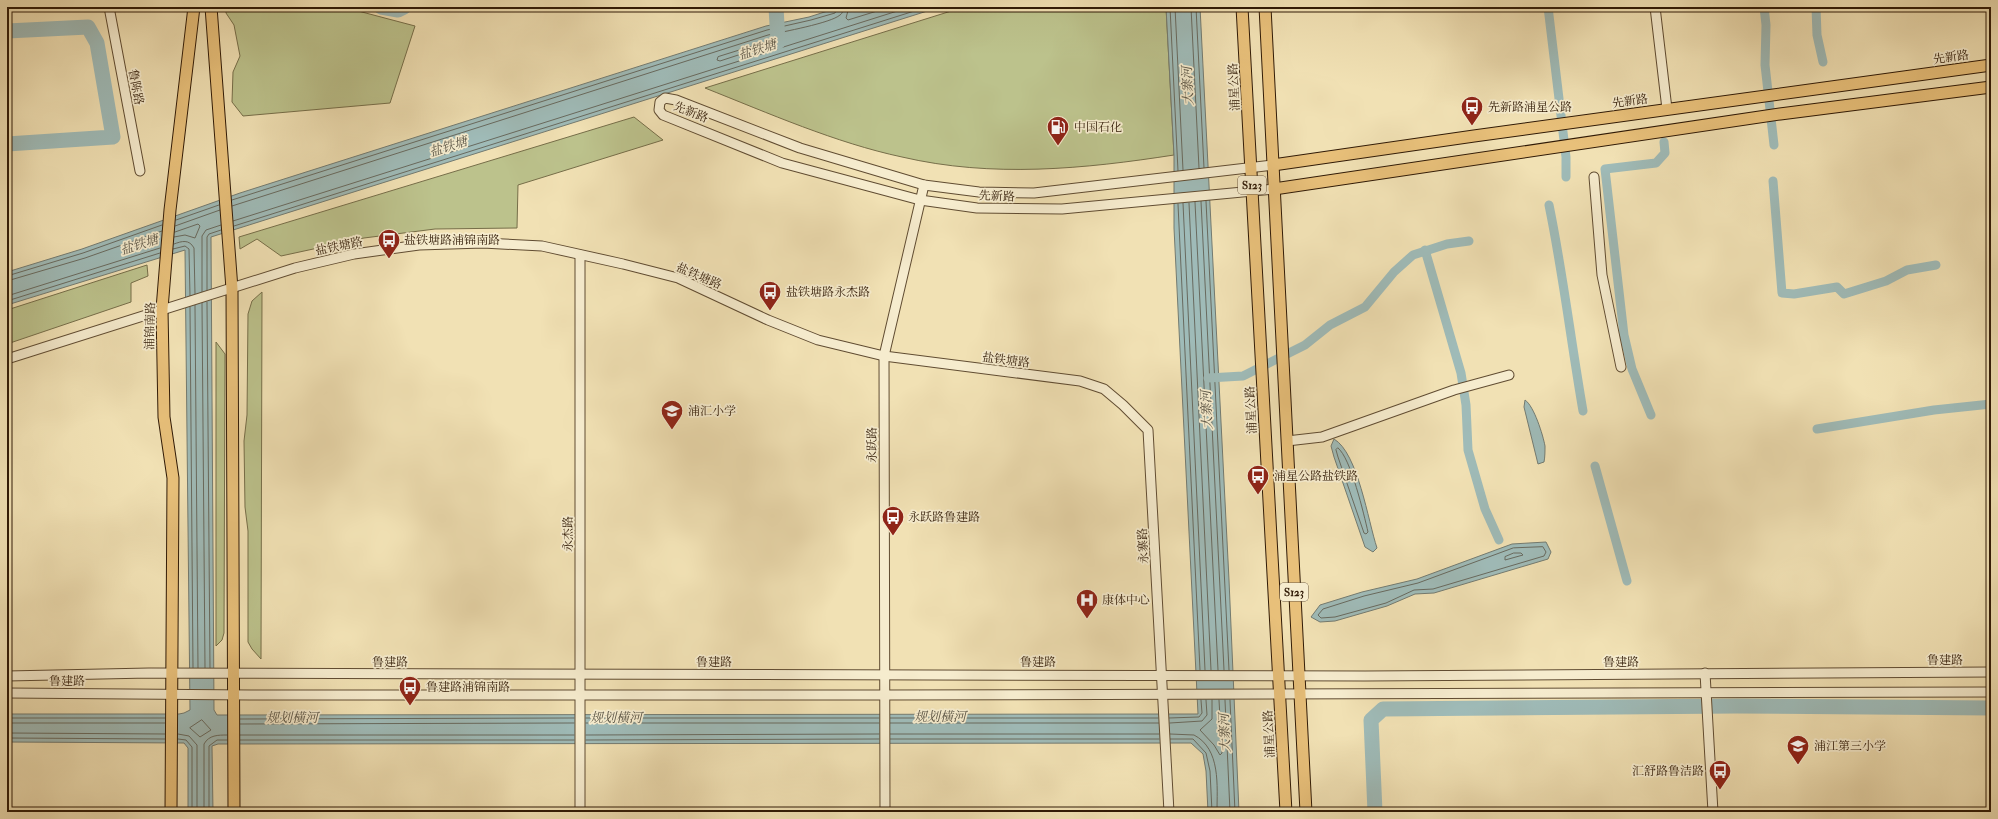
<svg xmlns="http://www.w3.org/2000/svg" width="1998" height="819" font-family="'IM FELL Double Pica','Noto Serif SC',serif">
  <rect width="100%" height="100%" fill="#f1e1b4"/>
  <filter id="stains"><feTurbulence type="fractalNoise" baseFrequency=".005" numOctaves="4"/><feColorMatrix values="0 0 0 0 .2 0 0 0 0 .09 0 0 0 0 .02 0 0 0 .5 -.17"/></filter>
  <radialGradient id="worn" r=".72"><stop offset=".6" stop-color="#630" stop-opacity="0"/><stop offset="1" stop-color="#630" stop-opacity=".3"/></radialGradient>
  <!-- green -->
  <g fill="#bcc28c" stroke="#766e49">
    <polygon points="226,7 343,7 415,26 390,103 243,116 232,102 233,72 240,56 234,25 226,13"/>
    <path d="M964 7H1166L1174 155C1084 169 992 178 902 157 836 143 768 113 705 88Z"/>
    <polygon points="634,117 663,140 518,185 517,228 435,229 364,238 281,256 257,239 240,249 239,237"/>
    <polygon points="147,265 148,276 131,283 131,302 7,344 7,310"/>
    <polygon points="262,292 261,659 252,649 248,642 248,531 245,507 244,441 247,415 248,314 252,301"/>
    <polygon points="216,342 225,354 224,633 222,640 216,646"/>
  </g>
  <!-- water -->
  <g fill="#9fbbb8" stroke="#737b71">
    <polygon points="840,7 940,7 211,237 214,710 217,715 1198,714 1174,228 1174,155 1166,7 1200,7 1229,580 1239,812 1208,812 1206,771 1203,754 1191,743 218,744 212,746 213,812 188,812 188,748 184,743 7,742 7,714 179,714 184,713 190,710 185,250 7,305 7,272 82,249 240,193 766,26 809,17"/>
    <path d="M1525 400C1534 406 1543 435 1545 446 1545 451 1545 457 1544 462L1538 464 1524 407Z"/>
    <path d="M1334 439C1358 453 1368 521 1377 548L1373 552 1365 547 1334 457 1331 446Z"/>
    <polygon points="1546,542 1551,552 1548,559 1434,593 1415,594 1387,606 1335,621 1320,622 1311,617 1320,605 1362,592 1417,579 1512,544"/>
  </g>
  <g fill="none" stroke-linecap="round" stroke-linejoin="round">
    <!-- shore -->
    <g stroke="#686a5f" stroke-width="1">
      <polyline points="849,7 846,18 848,20 890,7"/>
      <polyline points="1170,7 1178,171"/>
      <polyline points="1175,7 1183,170"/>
      <polyline points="1191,7 1199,168"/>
      <polyline points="1196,7 1204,168"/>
      <polygon points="769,41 772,42 772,44 720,61 717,60 718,57"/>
      <polyline points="232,200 767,30 811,20 835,13 838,7"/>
      <polyline points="1201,201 1224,670"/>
      <polyline points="1206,201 1229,670"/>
      <polyline points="1195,202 1218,670"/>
      <polyline points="1183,203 1205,670"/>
      <polyline points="1189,203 1211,670"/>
      <polyline points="1178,204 1200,670"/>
      <path d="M232 206 768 35C782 32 831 23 840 15 843 13 843 10 843 7"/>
      <polyline points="176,220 219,205"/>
      <polyline points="233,221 910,7"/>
      <polyline points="175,226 220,210"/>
      <polyline points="234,226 927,7"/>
      <polyline points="174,237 185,235 195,238 200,226 198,224 175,232"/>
      <path d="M174 244C182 241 189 239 194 248L195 294"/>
      <polyline points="173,249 185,246 189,249 190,296"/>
      <polyline points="7,276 83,253 162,225"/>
      <polyline points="7,281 85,258 162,231"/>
      <polyline points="207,290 207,237 209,234 221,230"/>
      <polyline points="202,292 202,236 206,230 221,225"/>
      <polyline points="7,296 160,248"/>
      <polyline points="7,301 160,253"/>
      <polyline points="207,302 210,668"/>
      <polyline points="202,303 205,668"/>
      <polyline points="195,305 198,668"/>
      <polyline points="190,307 193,668"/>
      <path d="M1338 448C1351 458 1364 515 1368 532L1366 534 1364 533 1338 457 1336 450Z"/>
      <polygon points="1543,547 1546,552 1544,556 1433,589 1414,590 1386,603 1335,617 1321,618 1318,615 1323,609 1364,596 1418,583 1513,548"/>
      <polygon points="1514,553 1521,553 1523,555 1505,560 1505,557"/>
      <polyline points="1212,700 1212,719 1200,730 1214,745 1220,755 1222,753 1219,700"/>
      <polyline points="1225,700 1230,812"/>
      <polyline points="1230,700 1235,812"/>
      <polyline points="7,718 165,718"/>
      <polyline points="586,718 879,718"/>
      <polyline points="890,718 1158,718"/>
      <polyline points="1169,718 1199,717 1202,713 1201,700"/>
      <polyline points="240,719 574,718"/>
      <polygon points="202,720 211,730 200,737 190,728"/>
      <polyline points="7,723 165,723"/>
      <polyline points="586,723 879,723"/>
      <polyline points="890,723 1159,723"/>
      <polyline points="1170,723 1202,721 1207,715 1206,700"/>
      <polyline points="240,724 574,723"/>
      <polyline points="7,733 165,734"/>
      <polyline points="178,734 189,736 197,745 197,812"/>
      <polyline points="890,734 1159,734"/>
      <path d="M1170 734 1194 735C1221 749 1217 786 1217 812"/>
      <polyline points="240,735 574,735"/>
      <polyline points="586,735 879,734"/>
      <polyline points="7,738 165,739"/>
      <polyline points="178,739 186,740 192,747 192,812"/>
      <polyline points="890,739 1159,739"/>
      <polyline points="1170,739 1193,739 1206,753 1210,771 1212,812"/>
      <polyline points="240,740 574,740"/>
      <polyline points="586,740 879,739"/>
      <path d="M204 812V744C209 735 218 735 227 735"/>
      <polyline points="209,812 209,746 217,740 227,740"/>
    </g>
    <!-- canal -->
    <g stroke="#9fbbb8" stroke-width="9">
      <polyline points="1548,7 1566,157 1566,177"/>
      <polyline points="1764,7 1766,25 1765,65 1774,145"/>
      <polyline points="1816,7 1817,35 1823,62"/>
      <polyline points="1773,181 1782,293 1794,294 1837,287 1844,294 1886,281 1907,270 1936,265"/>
      <path d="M1549 205C1563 273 1571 342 1583 411"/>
      <polyline points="1425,250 1461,373 1466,405 1468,450 1485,509 1499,540"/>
      <polyline points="1208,378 1243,376 1305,345 1330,325 1365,307 1394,272 1413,255 1447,244 1469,241"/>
      <polyline points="1651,415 1632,369 1624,335 1605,169 1656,163 1665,153 1664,142"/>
      <polyline points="1817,429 1934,410 1991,404"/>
      <polyline points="1595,466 1627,581"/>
    </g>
    <!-- river -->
    <g stroke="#9fbbb8" stroke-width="15">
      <polyline points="381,7 398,10 404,7"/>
      <polyline points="776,7 778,42"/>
      <polyline points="7,31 88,27 97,43 113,137 7,144"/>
      <polyline points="1375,812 1371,720 1383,709 1737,706 1991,708"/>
    </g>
    <!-- minor casing -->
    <g stroke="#604c32" stroke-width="11">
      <g id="minor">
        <polyline points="109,7 140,171"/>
        <polyline points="1655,7 1667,109"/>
        <polyline points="1273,165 1034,193 979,192 924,185 800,148 676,100 665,98 660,102 659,110 663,115 782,163 920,200 977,208 1062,209 1274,189"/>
        <polyline points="1594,177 1602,275 1621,367"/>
        <polyline points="7,359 295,268 354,254 419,245 483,243 542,246 623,264 678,278 768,320 818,340 884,356 1080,381 1104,389 1123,405 1148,430 1169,812"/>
        <polyline points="1287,441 1322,437 1454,390 1509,375"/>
        <polyline points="1705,673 1713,812"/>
        <polyline points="7,676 149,673 1365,676 1991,672"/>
        <polyline points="7,693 251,695 885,695 1991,692"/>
        <polyline points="580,812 580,255"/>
        <polyline points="885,812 884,356 924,185"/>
      </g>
    </g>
    <!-- major casing -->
    <g stroke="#301a06" stroke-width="13">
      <g id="major">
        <polyline points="211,7 232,289 234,812"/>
        <polyline points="1242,7 1286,812"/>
        <polyline points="1265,7 1306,812"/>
        <polyline points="1273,165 1474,136 1991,65"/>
        <polyline points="1274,189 1780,114 1991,87"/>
        <polyline points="171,812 173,478 164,417 162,309 170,210 194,7"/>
      </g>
    </g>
    <!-- minor -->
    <use href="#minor" stroke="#f6ecce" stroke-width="9"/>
    <!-- major -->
    <use href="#major" stroke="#e8c07a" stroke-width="11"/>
  </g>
  <!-- icons -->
  <defs>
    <g id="bus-pin" transform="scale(1.15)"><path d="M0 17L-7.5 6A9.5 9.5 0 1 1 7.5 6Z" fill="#8f2418" stroke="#f6ecce"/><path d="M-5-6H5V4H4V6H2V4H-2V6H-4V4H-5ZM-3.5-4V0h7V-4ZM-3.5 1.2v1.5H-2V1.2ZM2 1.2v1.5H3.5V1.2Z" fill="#fff"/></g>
    <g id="fuel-pin" transform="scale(1.15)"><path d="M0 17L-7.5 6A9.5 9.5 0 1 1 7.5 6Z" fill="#8f2418" stroke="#f6ecce"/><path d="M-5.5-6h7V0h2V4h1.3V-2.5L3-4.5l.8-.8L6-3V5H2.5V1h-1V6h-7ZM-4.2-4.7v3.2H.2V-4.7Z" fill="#fff"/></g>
    <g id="school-pin" transform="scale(1.15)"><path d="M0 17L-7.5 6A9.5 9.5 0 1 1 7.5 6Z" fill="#8f2418" stroke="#f6ecce"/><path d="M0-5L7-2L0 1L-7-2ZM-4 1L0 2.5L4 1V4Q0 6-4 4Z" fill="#fff"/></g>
    <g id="hospital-pin" transform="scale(1.15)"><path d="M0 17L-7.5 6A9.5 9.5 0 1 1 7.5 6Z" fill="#8f2418" stroke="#f6ecce"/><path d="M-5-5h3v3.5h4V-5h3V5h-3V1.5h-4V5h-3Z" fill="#fff"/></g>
  </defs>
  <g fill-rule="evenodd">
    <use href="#bus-pin" x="1472" y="107"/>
    <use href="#fuel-pin" x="1058" y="127"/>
    <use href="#bus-pin" x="389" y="240"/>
    <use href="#bus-pin" x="770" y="292"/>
    <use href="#school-pin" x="672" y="411"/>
    <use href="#bus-pin" x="1258" y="476"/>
    <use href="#bus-pin" x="893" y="517"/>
    <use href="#hospital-pin" x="1087" y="600"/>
    <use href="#bus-pin" x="410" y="687"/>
    <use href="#school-pin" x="1798" y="746"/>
    <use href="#bus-pin" x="1720" y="771"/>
  </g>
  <g text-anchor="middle" stroke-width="3.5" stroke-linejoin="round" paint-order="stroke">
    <!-- shield labels -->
    <g fill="#f6ecce" stroke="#6b5942" stroke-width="1">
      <rect x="1238" y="176" width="28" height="18" rx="3"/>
      <rect x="1280" y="583" width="28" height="18" rx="3"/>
    </g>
    <g font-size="11" font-weight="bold" fill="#301a06">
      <text x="1252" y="189">S123</text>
      <text x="1294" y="596">S123</text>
    </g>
    <!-- street labels -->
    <g font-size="12" fill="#301a06" stroke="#f6ecce">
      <text transform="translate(1951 57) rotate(-8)" y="4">先新路</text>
      <text transform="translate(136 87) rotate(79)" y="4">鲁陈路</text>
      <text transform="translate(1234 87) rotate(-93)" y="4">浦星公路</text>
      <text transform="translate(1630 101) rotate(-8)" y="4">先新路</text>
      <text transform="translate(691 112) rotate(22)" y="4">先新路</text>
      <text transform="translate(997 196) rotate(2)" y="4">先新路</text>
      <text transform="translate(339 246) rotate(-12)" y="4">盐铁塘路</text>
      <text transform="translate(699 276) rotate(23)" y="4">盐铁塘路</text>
      <text transform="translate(150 326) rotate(-89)" y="4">浦锦南路</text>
      <text transform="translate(1006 360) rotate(7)" y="4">盐铁塘路</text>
      <text transform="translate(1251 410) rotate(-93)" y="4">浦星公路</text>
      <text transform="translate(872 445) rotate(-90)" y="4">永跃路</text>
      <text transform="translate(568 534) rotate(-90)" y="4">永杰路</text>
      <text transform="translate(1143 546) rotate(-93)" y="4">永寨路</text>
      <text x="1945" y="664">鲁建路</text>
      <text x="390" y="666">鲁建路</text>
      <text x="714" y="666">鲁建路</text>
      <text x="1038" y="666">鲁建路</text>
      <text x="1621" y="666">鲁建路</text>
      <text x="67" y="685">鲁建路</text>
      <text transform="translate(1269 734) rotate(-93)" y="4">浦星公路</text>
    </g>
    <!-- poi labels -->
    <g font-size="12" fill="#301a06" stroke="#f6ecce" text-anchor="start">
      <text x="1488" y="111">先新路浦星公路</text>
      <text x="1074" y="131">中国石化</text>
      <text x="404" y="244">盐铁塘路浦锦南路</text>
      <text x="786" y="296">盐铁塘路永杰路</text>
      <text x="688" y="415">浦汇小学</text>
      <text x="1274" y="480">浦星公路盐铁路</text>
      <text x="908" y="521">永跃路鲁建路</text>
      <text x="1102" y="604">康体中心</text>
      <text x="426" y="691">鲁建路浦锦南路</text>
      <text x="1814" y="750">浦江第三小学</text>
      <text x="1704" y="775" text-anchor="end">汇舒路鲁洁路</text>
    </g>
    <!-- water labels -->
    <g font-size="13" font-style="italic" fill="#575244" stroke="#f6ecce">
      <text transform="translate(757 49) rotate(-18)" y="5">盐铁塘</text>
      <text transform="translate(1187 86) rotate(-93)" y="5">大寨河</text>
      <text transform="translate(448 146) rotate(-18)" y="5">盐铁塘</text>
      <text transform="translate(139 244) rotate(-18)" y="5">盐铁塘</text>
      <text transform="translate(1206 410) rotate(-93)" y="5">大寨河</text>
      <text x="940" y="721">规划横河</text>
      <text x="292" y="722">规划横河</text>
      <text x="616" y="722">规划横河</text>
      <text transform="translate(1224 733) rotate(-93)" y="5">大寨河</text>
    </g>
  </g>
  <!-- margin -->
  <rect width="1998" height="819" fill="none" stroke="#f1e1b4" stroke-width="24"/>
  <rect x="8" y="8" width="1982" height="803" fill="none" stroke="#301a06" stroke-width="2"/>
  <rect x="12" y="12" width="1974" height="795" fill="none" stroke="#301a06"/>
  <rect width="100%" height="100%" filter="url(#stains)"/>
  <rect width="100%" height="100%" fill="url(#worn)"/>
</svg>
